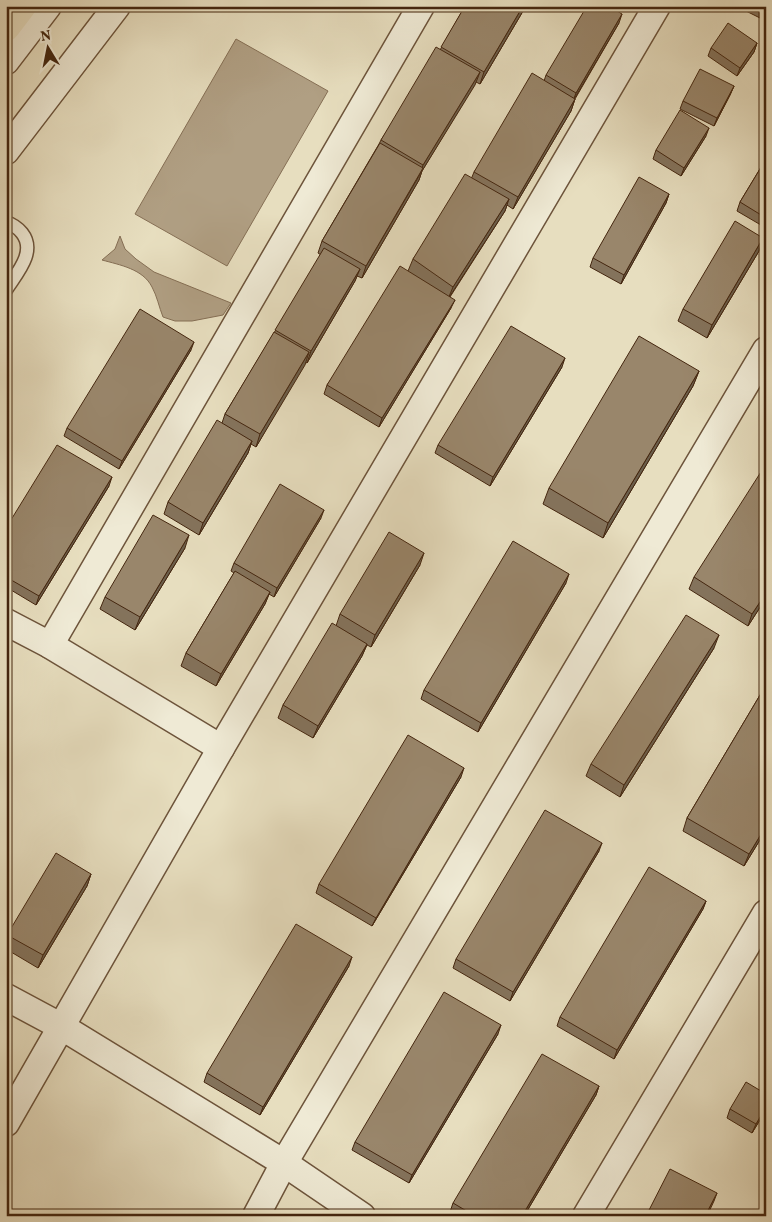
<svg xmlns="http://www.w3.org/2000/svg" width="772" height="1222" font-family="Vollkorn,serif">
  <rect width="100%" height="100%" fill="#e7debf"/>
  <filter id="stains"><feTurbulence type="fractalNoise" baseFrequency=".004" numOctaves="4"/><feColorMatrix values="0 0 0 0 .2 0 0 0 0 .09 0 0 0 0 .02 0 0 0 .5 -.17"/></filter>
  <radialGradient id="worn" r=".72"><stop offset=".6" stop-color="#630" stop-opacity="0"/><stop offset="1" stop-color="#630" stop-opacity=".3"/></radialGradient>
  <!-- water -->
  <g fill="#b09f83" stroke="#856f55">
    <polygon points="236,39 328,91 227,266 135,214"/>
    <path d="M120 236 125 249 136 259 154 272 231 303 223 315 192 321H175L163 317C159 307 157 296 152 287 143 269 120 265 102 260L115 249Z"/>
  </g>
  <g fill="none" stroke-linecap="round" stroke-linejoin="round">
    <!-- service casing -->
    <g stroke="#6d543b" stroke-width="15">
      <path id="service" d="M6 222C12 224 18 228 22 233 37 252 16 274 6 290"/>
    </g>
    <!-- minor casing -->
    <g stroke="#6d543b" stroke-width="29">
      <g id="minor">
        <polyline points="6,61 48,6"/>
        <polyline points="6,151 117,6"/>
        <polyline points="6,622 50,645 221,748"/>
        <polyline points="50,645 421,6"/>
        <polyline points="6,997 62,1027 284,1163 362,1216"/>
        <polyline points="6,1123 221,748 657,6"/>
        <polyline points="256,1216 284,1163 766,350"/>
        <polyline points="586,1216 766,913"/>
      </g>
    </g>
    <!-- trunk casing -->
    <g stroke="#44260f" stroke-width="30">
      <polyline id="trunk" points="6,27 22,6"/>
    </g>
    <!-- service -->
    <use href="#service" stroke="#efead5" stroke-width="12"/>
    <!-- minor -->
    <use href="#minor" stroke="#efead5" stroke-width="26"/>
    <!-- trunk -->
    <use href="#trunk" stroke="#e7debf" stroke-width="28"/>
  </g>
  <!-- wall -->
  <g fill="#84735c" stroke="#44260f">
    <polygon points="465,6 526,6 480,84 476,82 422,171 419,180 362,278 357,276 355,281 307,363 305,362 256,447 251,444 248,453 199,535 164,514 168,502 222,423 225,414 321,255 318,253 322,241 379,144 381,140 440,50"/>
    <polygon points="745,6 766,6 766,21 744,10"/>
    <polygon points="619,23 575,99 571,111 513,209 507,205 505,211 450,297 451,308 379,427 324,394 327,385 408,271 413,259 472,177 474,172 544,81 546,75"/>
    <polygon points="757,43 754,52 737,76 708,56 711,48"/>
    <polygon points="734,86 730,95 714,126 680,109 683,101"/>
    <polygon points="706,136 681,176 653,159 656,150"/>
    <polygon points="766,159 766,228 737,211 740,202"/>
    <polygon points="669,194 666,203 621,284 590,267 593,258"/>
    <polygon points="763,238 759,251 707,338 678,321 683,309"/>
    <polygon points="191,350 119,469 64,436 67,428"/>
    <polygon points="562,367 490,486 435,453 438,445"/>
    <polygon points="699,371 693,386 603,538 543,504 549,488"/>
    <polygon points="109,486 36,605 6,587 6,528"/>
    <polygon points="321,518 274,597 269,594 265,604 216,686 181,666 186,653 234,573 231,571 234,563"/>
    <polygon points="185,548 135,630 100,609 105,597"/>
    <polygon points="420,565 371,647 367,645 362,656 313,738 278,718 283,705 336,626 340,614"/>
    <polygon points="694,577 766,598 748,626 689,589"/>
    <polygon points="566,583 478,732 421,699 424,690"/>
    <polygon points="714,648 620,797 586,776 591,764"/>
    <polygon points="766,685 766,830 744,866 683,831 687,818"/>
    <polygon points="461,777 372,926 316,893 319,884"/>
    <polygon points="599,851 510,1001 453,968 456,959"/>
    <polygon points="91,874 87,886 38,968 6,949 6,937 7,935"/>
    <polygon points="706,901 703,909 614,1059 557,1026 560,1017"/>
    <polygon points="349,966 260,1115 204,1082 207,1073"/>
    <polygon points="498,1034 409,1183 352,1150 355,1142"/>
    <polygon points="599,1086 596,1095 524,1216 457,1216 450,1212 453,1203"/>
    <polygon points="730,1109 766,1110 752,1133 727,1118"/>
  </g>
  <!-- shaded-wall -->
  <g fill="#6b5e4b" stroke="#44260f">
    <polygon points="523,6 526,6 480,84 484,72"/>
    <polygon points="622,14 619,23 573,101 576,93"/>
    <polygon points="757,43 754,52 737,76 740,68"/>
    <polygon points="480,72 475,85 422,171 419,180 362,278 366,266 419,176 423,165"/>
    <polygon points="734,86 730,95 714,126 717,118"/>
    <polygon points="575,99 571,111 513,209 518,197"/>
    <polygon points="709,128 706,136 681,176 684,168"/>
    <polygon points="669,194 666,203 621,284 624,275"/>
    <polygon points="509,199 505,211 448,299 453,287"/>
    <polygon points="763,238 759,251 707,338 712,325"/>
    <polygon points="360,269 355,281 307,363 311,351"/>
    <polygon points="455,300 451,308 379,427 382,418"/>
    <polygon points="194,342 191,350 119,469 122,461"/>
    <polygon points="309,352 305,365 256,447 260,434"/>
    <polygon points="565,358 562,367 490,486 493,477"/>
    <polygon points="699,371 693,386 603,538 608,523"/>
    <polygon points="252,441 248,453 199,535 203,523"/>
    <polygon points="112,477 109,486 36,605 39,596"/>
    <polygon points="324,510 321,518 274,597 277,588"/>
    <polygon points="189,535 185,548 135,630 140,617"/>
    <polygon points="424,553 420,565 371,647 375,635"/>
    <polygon points="569,574 566,583 478,732 481,723"/>
    <polygon points="270,592 265,604 216,686 221,674"/>
    <polygon points="766,593 766,598 748,626 752,614"/>
    <polygon points="719,635 714,648 620,797 624,785"/>
    <polygon points="367,644 362,656 313,738 318,726"/>
    <polygon points="464,768 461,777 372,926 376,918"/>
    <polygon points="766,826 766,830 744,866 749,854"/>
    <polygon points="602,843 599,851 510,1001 513,992"/>
    <polygon points="91,874 87,886 38,968 43,955"/>
    <polygon points="706,901 703,909 614,1059 617,1050"/>
    <polygon points="352,957 349,966 260,1115 263,1107"/>
    <polygon points="501,1025 498,1034 409,1183 412,1175"/>
    <polygon points="599,1086 596,1095 524,1216 522,1216"/>
    <polygon points="766,1107 766,1110 752,1133 756,1124"/>
    <polygon points="717,1193 714,1201 707,1216 705,1216"/>
  </g>
  <!-- building -->
  <g fill="#99866b" stroke="#44260f">
    <polygon points="465,6 523,6 484,72 441,47"/>
    <polygon points="587,6 609,6 622,14 576,93 546,75"/>
    <polygon points="757,6 766,6 766,11"/>
    <polygon points="728,23 757,43 740,68 711,48"/>
    <polygon points="436,47 480,72 423,165 381,140"/>
    <polygon points="700,69 734,86 717,118 683,101"/>
    <polygon points="532,73 575,99 518,197 474,172"/>
    <polygon points="680,110 709,128 684,168 656,150"/>
    <polygon points="380,143 423,168 366,266 322,241"/>
    <polygon points="766,159 766,218 740,202"/>
    <polygon points="465,174 509,199 453,287 413,259"/>
    <polygon points="639,177 669,194 624,275 593,258"/>
    <polygon points="735,221 763,238 712,325 683,309"/>
    <polygon points="324,248 360,269 311,351 275,330"/>
    <polygon points="400,266 455,300 382,418 327,385"/>
    <polygon points="140,309 194,342 122,461 67,428"/>
    <polygon points="511,326 565,358 493,477 438,445"/>
    <polygon points="274,332 309,352 260,434 225,414"/>
    <polygon points="639,336 699,371 608,523 549,488"/>
    <polygon points="217,420 252,441 203,523 168,502"/>
    <polygon points="57,445 112,477 39,596 6,577 6,528"/>
    <polygon points="766,464 766,593 752,614 694,577"/>
    <polygon points="280,484 324,510 277,588 234,563"/>
    <polygon points="153,515 189,535 140,617 105,597"/>
    <polygon points="389,532 424,553 375,635 340,614"/>
    <polygon points="513,541 569,574 481,723 424,690"/>
    <polygon points="235,571 270,592 221,674 186,653"/>
    <polygon points="686,615 719,635 624,785 591,764"/>
    <polygon points="332,623 367,644 318,726 283,705"/>
    <polygon points="766,685 766,826 749,854 687,818"/>
    <polygon points="408,735 464,768 376,918 319,884"/>
    <polygon points="545,810 602,843 513,992 456,959"/>
    <polygon points="56,853 91,874 43,955 7,935"/>
    <polygon points="649,867 706,901 617,1050 560,1017"/>
    <polygon points="296,924 352,957 263,1107 207,1073"/>
    <polygon points="444,992 501,1025 412,1175 355,1142"/>
    <polygon points="542,1054 599,1086 522,1216 475,1216 453,1203"/>
    <polygon points="746,1082 766,1094 766,1107 756,1124 730,1109"/>
    <polygon points="670,1169 717,1193 705,1216 646,1216"/>
  </g>
  <!-- margin -->
  <rect width="772" height="1222" fill="none" stroke="#e7debf" stroke-width="25"/>
  <rect x="8" y="8" width="757" height="1207" fill="none" stroke="#44260f" stroke-width="2.5"/>
  <rect x="12" y="12" width="747" height="1197" fill="none" stroke="#44260f"/>
  <!-- north arrow -->
  <g transform="translate(48 48) rotate(350)" stroke="#efead5" stroke-width="4" paint-order="stroke">
  <path d="M0-4L9 19L0 12L-9 19Z" fill="#44260f"/>
  <text y="-8" font-size="14" font-weight="bold" text-anchor="middle" fill="#44260f">N</text>
  </g>
  <rect width="100%" height="100%" filter="url(#stains)"/>
  <rect width="100%" height="100%" fill="url(#worn)"/>
</svg>
